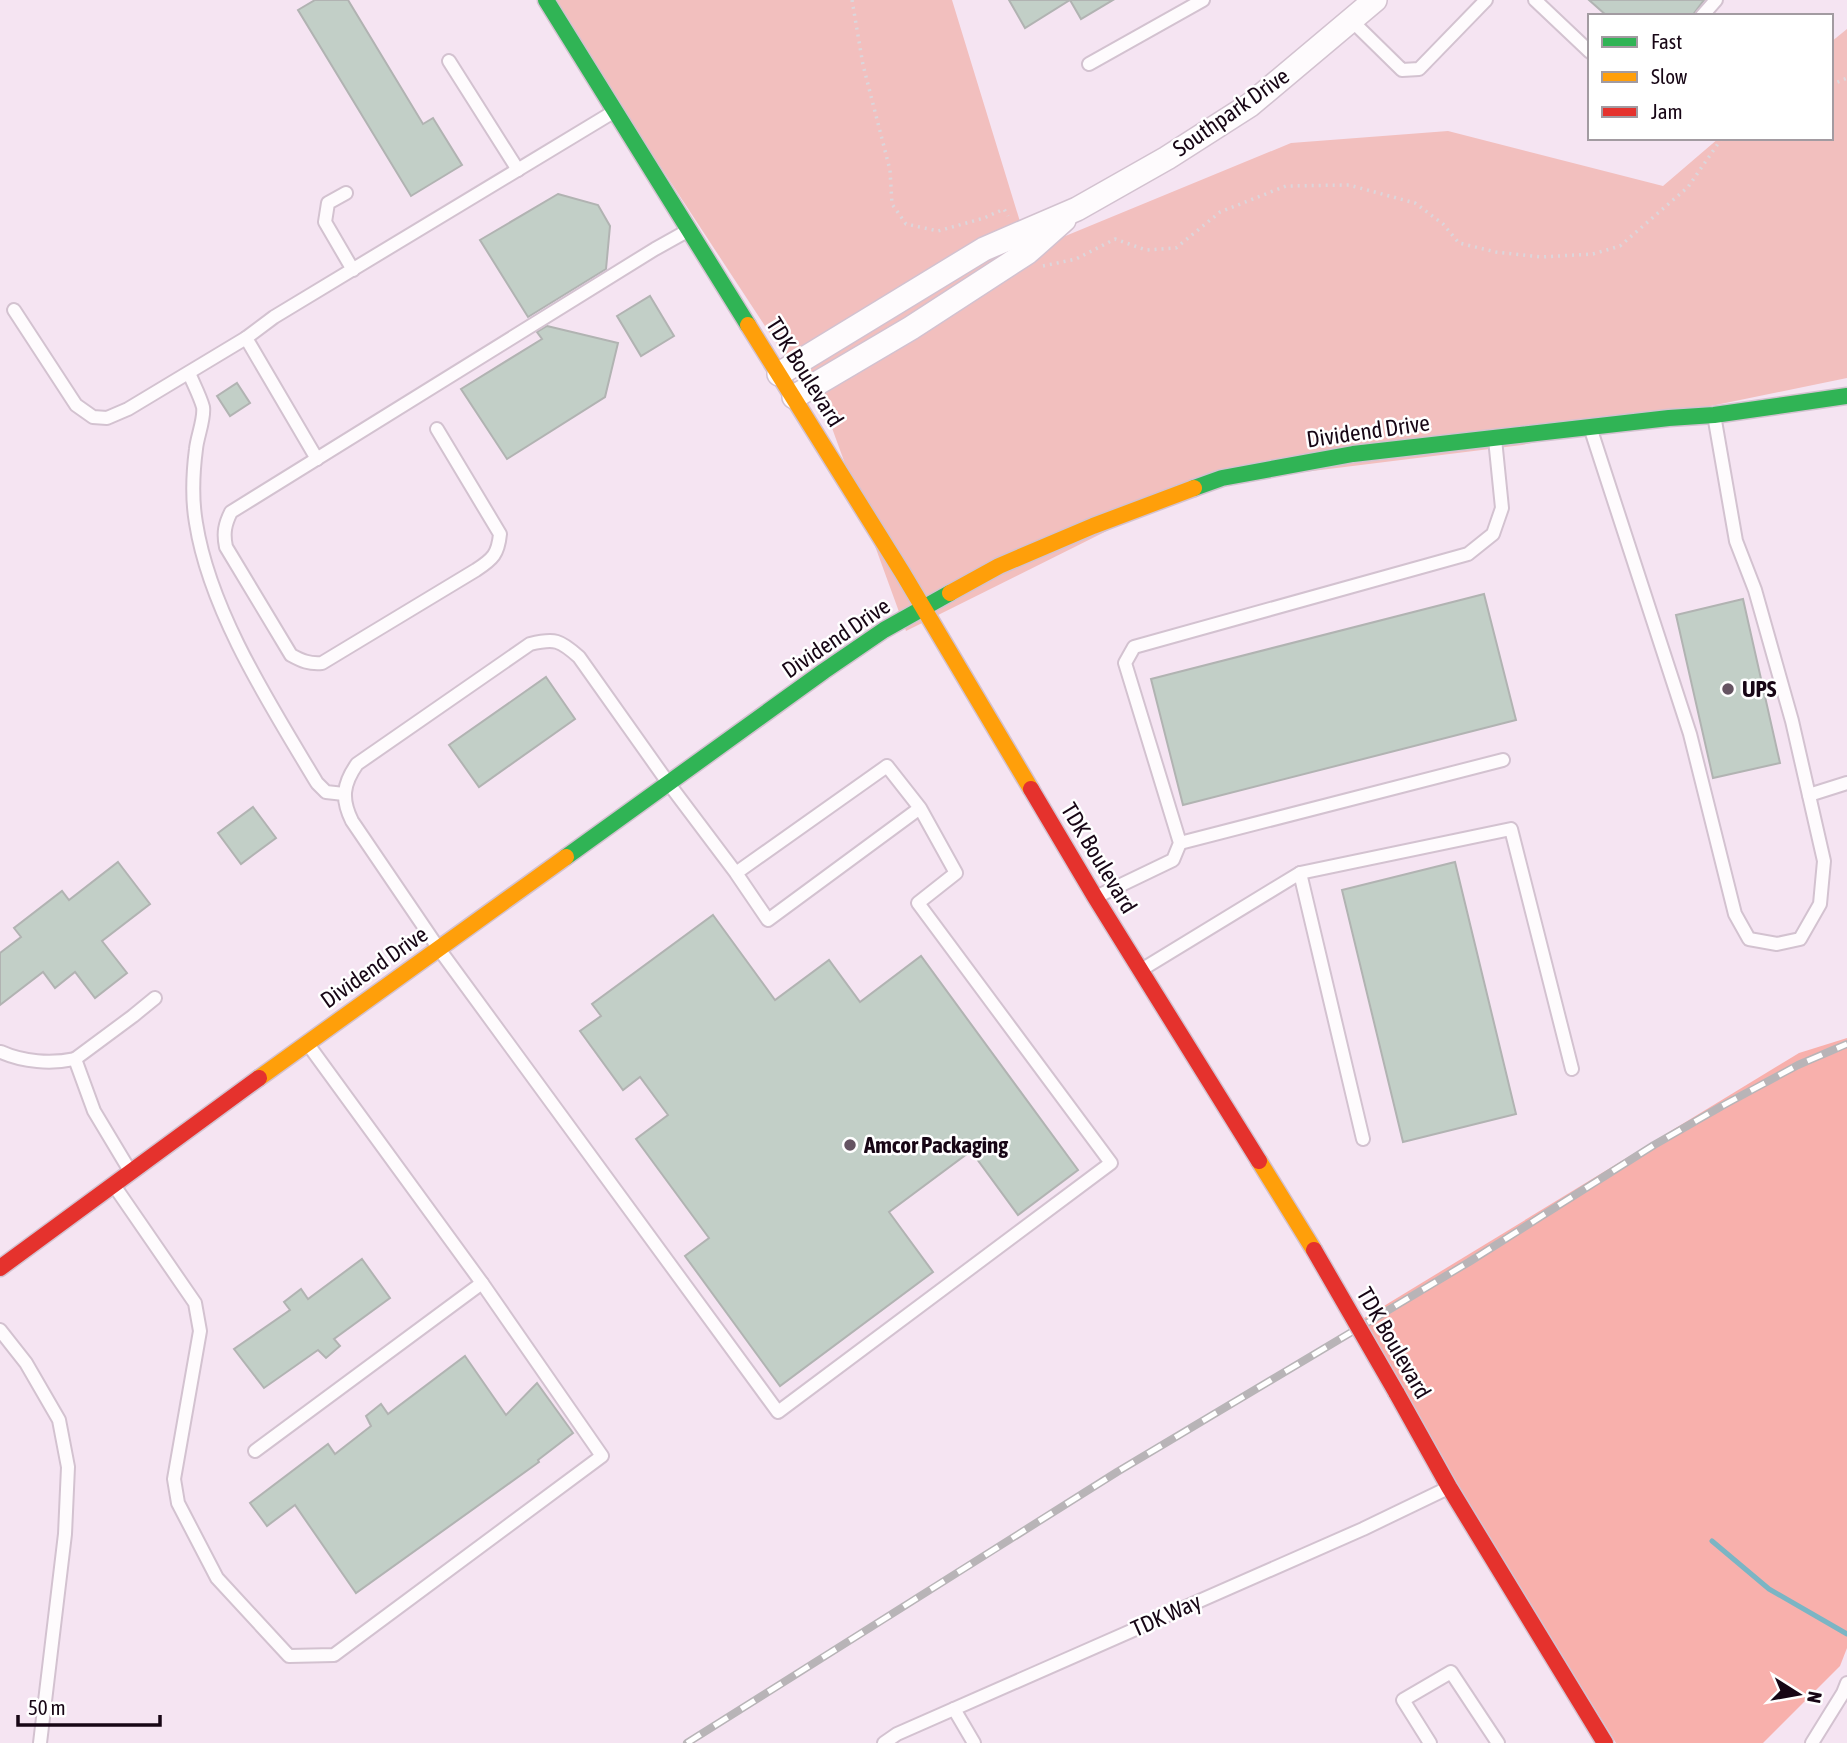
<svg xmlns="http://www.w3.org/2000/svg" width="1847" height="1743" font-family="'Asap Condensed',sans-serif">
  <rect width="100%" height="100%" fill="#f5e4f2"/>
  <!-- green -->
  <polygon fill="#f2bfbe" points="551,0 952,0 1029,251 1291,143 1448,131 1663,186 1719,138 1831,138 1831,42 1847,29 1847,378 1522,445 1199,485 906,631 832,428"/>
  <!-- forest -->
  <polygon fill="#f8b0ac" points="1847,1038 1847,1648 1840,1666 1763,1743 1616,1743 1356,1323 1799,1053"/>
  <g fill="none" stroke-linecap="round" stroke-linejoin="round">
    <!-- stream -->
    <polyline stroke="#7bb5c4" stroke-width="5" points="1712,1541 1769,1589 1847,1634"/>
  </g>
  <!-- building -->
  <g fill="#c2cfc7" stroke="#b1b3b2" stroke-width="2">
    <polygon points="315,0 348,0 423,124 433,118 462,165 411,196 298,10"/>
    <polygon points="1009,0 1113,0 1081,19 1070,0 1025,28"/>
    <polygon points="1589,0 1704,0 1692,16 1607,16"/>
    <polygon points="558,194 598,205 610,226 606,269 528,317 480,240"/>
    <polygon points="650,296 674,336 641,356 617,316"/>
    <polygon points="547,326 618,343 605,397 507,459 461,389 542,339 537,332"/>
    <polygon points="237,383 250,403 230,416 217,396"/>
    <polygon points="1484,594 1516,720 1183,805 1151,679"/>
    <polygon points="1743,599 1780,763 1713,778 1676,615"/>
    <polygon points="546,677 575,719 479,787 449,745"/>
    <polygon points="253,807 276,838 241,864 218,833"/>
    <polygon points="118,862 150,904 102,941 127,973 95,998 75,972 55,988 43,972 0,1005 0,953 21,937 14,928 62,891 69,900"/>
    <polygon points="1455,862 1516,1114 1403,1142 1342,890"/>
    <polygon points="713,915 775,1000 829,960 860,1002 921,956 1078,1170 1018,1215 971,1151 889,1212 933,1272 780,1386 685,1256 709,1238 636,1139 668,1115 640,1077 623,1090 580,1031 601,1016 592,1004"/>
    <polygon points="362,1259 390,1298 334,1339 340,1346 326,1358 318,1350 264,1388 234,1349 290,1310 284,1302 301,1289 308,1299"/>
    <polygon points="465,1356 506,1415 537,1383 573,1433 538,1460 539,1462 356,1593 295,1505 267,1526 250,1503 328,1444 335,1454 371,1426 366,1416 381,1404 388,1414"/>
  </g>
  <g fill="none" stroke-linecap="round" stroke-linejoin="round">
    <!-- lane casing -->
    <g stroke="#d3c2d0" stroke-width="16">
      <g id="lane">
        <polyline points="1535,0 1590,52"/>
        <polyline points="1702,16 1716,0"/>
        <polyline points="1351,20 1402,70 1419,69 1486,0"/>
        <polyline points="449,61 518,170"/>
        <polyline points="1089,64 1203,0"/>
        <polyline points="346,193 328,203 325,222 353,270"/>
        <polyline points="14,310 76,405 93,417 107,418 128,409 246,338"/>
        <path d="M189 373C193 383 200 396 203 407 205 418 197 437 196 449 193 472 192 500 196 523 210 612 271 706 317 783L326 792 344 794"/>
        <path d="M437 429 500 534C498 554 493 559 476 570L322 663C309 664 302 661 291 655L226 547C223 533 225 524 231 512L655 249 689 230"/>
        <polyline points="1591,430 1690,734 1735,914 1749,939 1777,944 1800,939 1820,904 1824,861 1792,721 1755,590 1736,541 1714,415"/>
        <polyline points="317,459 246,338 274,317 615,111"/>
        <polyline points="1809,795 1847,783"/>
        <polyline points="1180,843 1503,760"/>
        <path d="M736 873 887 766 920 808 768 920 736 873 669 784 579 657C560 640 555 638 530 644L357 764C343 784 341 799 352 821L439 949 778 1412 1111 1163 918 903 956 873 920 808"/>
        <polyline points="1300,873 1511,829 1572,1069"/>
        <polyline points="1096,897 1173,860 1180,843 1125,663 1134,647 1468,554 1493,534 1502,508 1495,439"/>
        <polyline points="1141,970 1300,873 1363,1139"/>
        <path d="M1 1052C23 1062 51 1064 75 1059"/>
        <polyline points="130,1171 94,1111 75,1059 133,1016 155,998"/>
        <polyline points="113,1184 195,1303 200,1331 174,1479 178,1503 217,1578 289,1656 334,1655 602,1456 482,1283 307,1043"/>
        <polyline points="0,1330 26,1363 59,1420 68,1467 65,1534 40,1743"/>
        <polyline points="255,1451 482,1283"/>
        <polyline points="954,1709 974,1743"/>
        <polyline points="884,1743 897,1734 1363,1529 1448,1488"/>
        <polyline points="1430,1743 1403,1700 1451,1672 1498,1743"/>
        <polyline points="1812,1743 1843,1693 1847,1683"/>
      </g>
    </g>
    <!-- street casing -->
    <g stroke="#d3c2d0" stroke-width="26">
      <g id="street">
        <polyline points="779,374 984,249 1077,209 1167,158 1250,105 1375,0"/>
        <polyline points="794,397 911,328 1028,252 1064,220"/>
      </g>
    </g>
    <!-- fast casing -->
    <g stroke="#d3c2d0" stroke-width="19">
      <g id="fast">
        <polyline points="546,0 748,325"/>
        <polyline points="1194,488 1222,478 1353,454 1669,418 1714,415 1847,396"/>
        <polyline points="566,857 824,671 884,630 950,593"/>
      </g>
    </g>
    <!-- slow casing -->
    <g stroke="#d3c2d0" stroke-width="19">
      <g id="slow">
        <polyline points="748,325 902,572 1031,789"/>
        <polyline points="950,593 999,566 1093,526 1194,488"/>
        <polyline points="259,1078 566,857"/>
        <polyline points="1259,1161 1314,1250"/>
      </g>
    </g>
    <!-- jam casing -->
    <g stroke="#d3c2d0" stroke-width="19">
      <g id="jam">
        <polyline points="1031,789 1095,897 1259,1161"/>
        <polyline points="0,1268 259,1078"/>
        <polyline points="1396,1392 1449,1487 1605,1743"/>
      </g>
    </g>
    <!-- path -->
    <g stroke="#dcd6db" stroke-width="3.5" stroke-dasharray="2 5" stroke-linecap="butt">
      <polyline points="852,0 863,65 890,170 892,204 906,224 938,231 984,218 1004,209 1008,216"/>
      <polyline points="1831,85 1847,78"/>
      <polyline points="1043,266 1076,259 1115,239 1146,250 1176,248 1220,212 1286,186 1349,185 1415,203 1443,224 1459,243 1496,252 1541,257 1593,254 1620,246 1688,187 1722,138"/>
    </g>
    <!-- lane -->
    <use href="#lane" stroke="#fefbfd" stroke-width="12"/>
    <!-- street -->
    <use href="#street" stroke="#fefbfd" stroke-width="23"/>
    <!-- fast -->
    <use href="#fast" stroke="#30b455" stroke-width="16"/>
    <!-- slow -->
    <use href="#slow" stroke="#ff9f0a" stroke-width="16"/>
    <!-- jam -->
    <use href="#jam" stroke="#e5322d" stroke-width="16"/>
    <!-- rail casing -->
    <g stroke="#b8b4b7" stroke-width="8">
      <polyline id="rail" points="687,1743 1117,1472 1469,1262 1654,1145 1722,1106 1798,1065 1847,1044"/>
    </g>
    <!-- rail -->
    <use href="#rail" stroke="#fff" stroke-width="5" stroke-dasharray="16" stroke-linecap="butt"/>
    <!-- jam-bridge casing -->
    <g stroke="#d3c2d0" stroke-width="19" stroke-linecap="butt">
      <polyline id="jam-bridge" points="1314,1250 1396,1392"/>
    </g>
    <!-- jam-bridge -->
    <use href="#jam-bridge" stroke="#e5322d" stroke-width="16"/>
  </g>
  <!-- markers -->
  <g fill="#655462" stroke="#fff" stroke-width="2.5">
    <circle cx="1728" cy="689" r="7"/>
    <circle cx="850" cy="1145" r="7"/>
  </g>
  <g text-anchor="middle" stroke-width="5" stroke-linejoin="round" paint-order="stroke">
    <!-- street labels -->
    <g font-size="23" fill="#170615" stroke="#fff">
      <text transform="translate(1231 112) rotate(-35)" y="8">Southpark Drive</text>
      <text transform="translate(805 372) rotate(58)" y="8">TDK Boulevard</text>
      <text transform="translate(1368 431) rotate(-8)" y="8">Dividend Drive</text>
      <text transform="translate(836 638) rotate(-34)" y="8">Dividend Drive</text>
      <text transform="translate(1099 858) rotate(59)" y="8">TDK Boulevard</text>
      <text transform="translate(374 967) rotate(-35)" y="8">Dividend Drive</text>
      <text transform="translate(1394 1343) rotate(60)" y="8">TDK Boulevard</text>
      <text transform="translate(1166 1615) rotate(-24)" y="8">TDK Way</text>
    </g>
    <!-- poi labels -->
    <g font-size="23" font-weight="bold" fill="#170615" stroke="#fff" text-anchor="start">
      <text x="1742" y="697">UPS</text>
      <text x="864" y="1153">Amcor Packaging</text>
    </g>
  </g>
  <!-- legend -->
  <rect x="1588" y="14" width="245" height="126" fill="#ffffff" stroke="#a29ba1" stroke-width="2"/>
  <rect x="1602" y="37" width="35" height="10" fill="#30b455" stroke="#a29ba1" stroke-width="2"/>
  <text x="1651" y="49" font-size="21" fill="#170615">Fast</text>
  <rect x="1602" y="72" width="35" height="10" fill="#ff9f0a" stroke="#a29ba1" stroke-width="2"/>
  <text x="1651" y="84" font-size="21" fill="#170615">Slow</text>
  <rect x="1602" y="107" width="35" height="10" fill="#e5322d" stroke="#a29ba1" stroke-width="2"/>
  <text x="1651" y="119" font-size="21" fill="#170615">Jam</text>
  <!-- north arrow -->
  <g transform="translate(1798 1694) rotate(101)" stroke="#ffffff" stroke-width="5" paint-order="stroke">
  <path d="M0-5L12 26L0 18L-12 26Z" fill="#170615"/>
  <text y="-10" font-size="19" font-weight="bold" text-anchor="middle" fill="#170615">N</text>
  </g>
  <!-- scale -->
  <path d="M18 1715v10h142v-10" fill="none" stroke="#170615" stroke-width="3.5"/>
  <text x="28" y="1715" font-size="21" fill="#170615" stroke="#ffffff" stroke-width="5" paint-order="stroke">50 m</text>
</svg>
